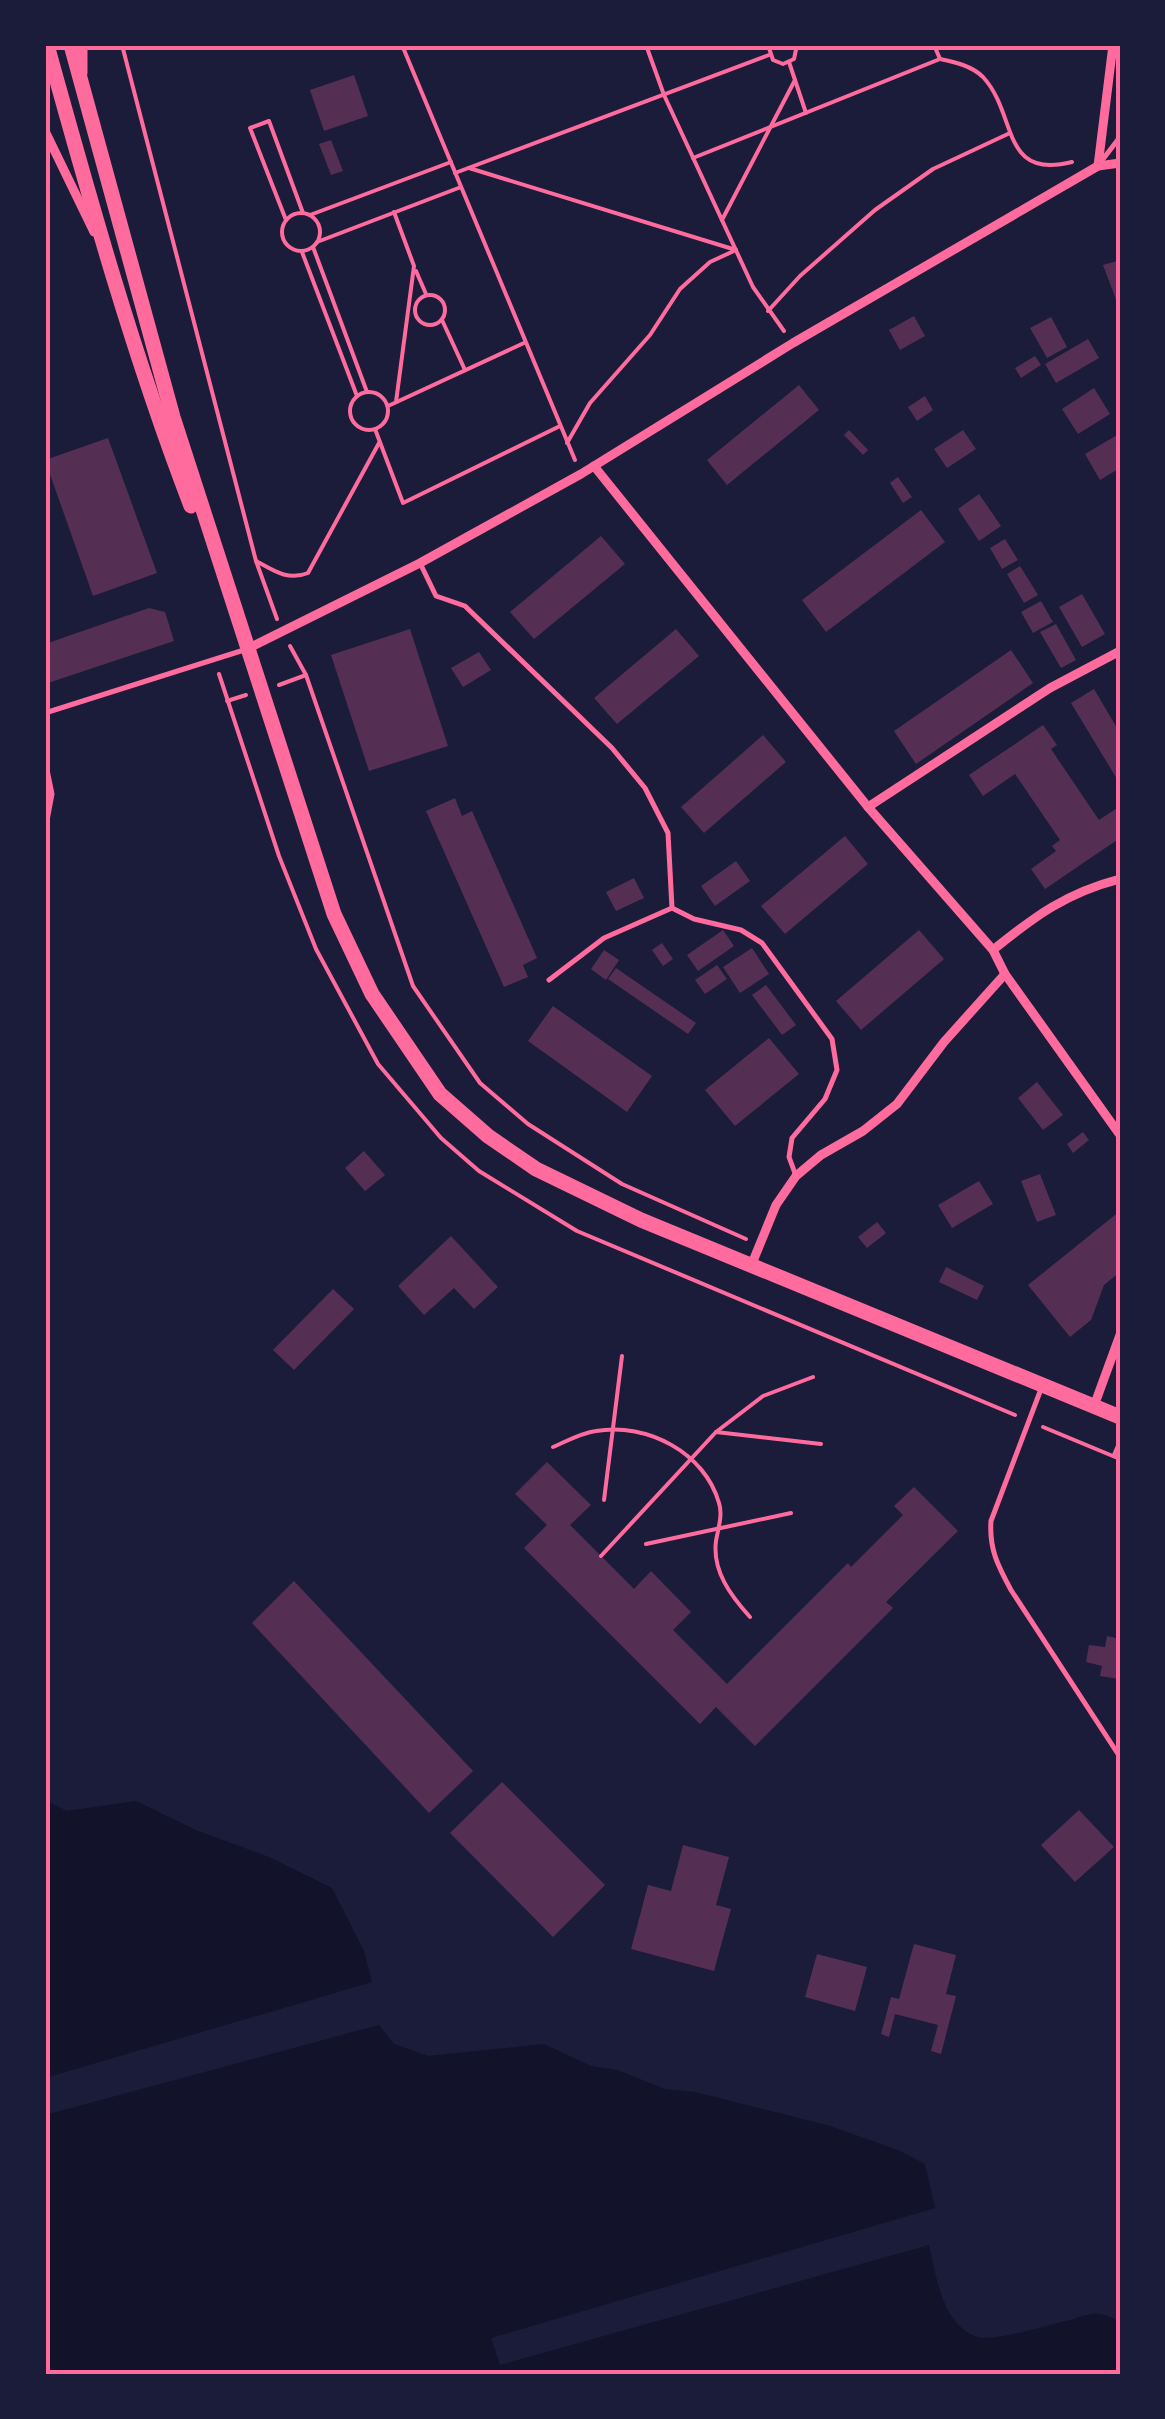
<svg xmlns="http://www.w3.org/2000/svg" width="1165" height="2419" font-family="'Fira Sans',sans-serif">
  <rect width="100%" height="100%" fill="#1b1b3a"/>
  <!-- water -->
  <g fill="#12122b">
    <polygon points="45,1800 67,1811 136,1801 196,1830 269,1857 332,1888 364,1951 372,1982 45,2078"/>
    <path d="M379 2025 394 2044 428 2056 544 2044 591 2066 617 2070 665 2089 695 2092 830 2126 898 2150 925 2164 935 2208 491 2338 500 2365 929 2245C936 2275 942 2326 978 2337 993 2342 1044 2326 1062 2322 1086 2317 1093 2306 1120 2322V2374H45V2115Z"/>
  </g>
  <!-- building -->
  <g fill="#542f53">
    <polygon points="354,75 368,116 324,131 310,90"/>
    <polygon points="331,140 343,171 331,175 319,144"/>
    <polygon points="1120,260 1120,310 1103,265"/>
    <polygon points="914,316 925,336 900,350 889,330"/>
    <polygon points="1051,317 1067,347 1047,358 1030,328"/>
    <polygon points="1088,339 1099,358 1056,383 1045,364"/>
    <polygon points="1035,356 1041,365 1021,378 1015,368"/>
    <polygon points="799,385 819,410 727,485 707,460"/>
    <polygon points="1094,388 1110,414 1078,434 1062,409"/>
    <polygon points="925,396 933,410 917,421 908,407"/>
    <polygon points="849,430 868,450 863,455 844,435"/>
    <polygon points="963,430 976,449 947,468 934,449"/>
    <polygon points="1117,435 1120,468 1100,480 1085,454"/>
    <polygon points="108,438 157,573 93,596 45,460"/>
    <polygon points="898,477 912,497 903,503 890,483"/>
    <polygon points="979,494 1001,526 979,541 958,509"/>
    <polygon points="921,510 945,542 826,632 802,600"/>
    <polygon points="601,536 625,564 534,639 510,612"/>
    <polygon points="1005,539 1018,560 1002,569 990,548"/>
    <polygon points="1020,566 1038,595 1024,603 1007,574"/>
    <polygon points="1082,594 1105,634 1082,647 1059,607"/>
    <polygon points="1041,601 1053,622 1033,633 1021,612"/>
    <polygon points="149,608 165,612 174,641 45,684 45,644"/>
    <polygon points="1056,624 1076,660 1061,668 1040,632"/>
    <polygon points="410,629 448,746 369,771 331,655"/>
    <polygon points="676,629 699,656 617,724 594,698"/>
    <polygon points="1011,650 1033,683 916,764 894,731"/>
    <polygon points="479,652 491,670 463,687 451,668"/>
    <polygon points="1094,689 1120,733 1120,784 1071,703"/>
    <polygon points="1043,725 1057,745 1051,749 1099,820 1120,806 1120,838 1045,889 1031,869 1056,851 1052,846 1060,840 1015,774 983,796 969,775"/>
    <polygon points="763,735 786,762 704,833 681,807"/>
    <polygon points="455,798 462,816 472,811 537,958 523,965 528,977 504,987 426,811"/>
    <polygon points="845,836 868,864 785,934 761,906"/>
    <polygon points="736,861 750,881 715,906 701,886"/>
    <polygon points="634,878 644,898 616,911 606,892"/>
    <polygon points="723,930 734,946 698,971 687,955"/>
    <polygon points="919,930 944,959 861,1030 836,1001"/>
    <polygon points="662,943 673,959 663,966 652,950"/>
    <polygon points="752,948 769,974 740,993 723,967"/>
    <polygon points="604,950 619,960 606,980 591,969"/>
    <polygon points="717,965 727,979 705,994 695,980"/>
    <polygon points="616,968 696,1023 688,1034 608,979"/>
    <polygon points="766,985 796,1025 782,1035 752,995"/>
    <polygon points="553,1006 652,1076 627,1112 528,1041"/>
    <polygon points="769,1038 799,1074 735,1126 705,1090"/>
    <polygon points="1037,1082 1063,1115 1043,1130 1018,1098"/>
    <polygon points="1083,1132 1089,1140 1073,1153 1067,1144"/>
    <polygon points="364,1151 385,1175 365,1191 345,1168"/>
    <polygon points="1040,1174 1056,1215 1037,1222 1021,1181"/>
    <polygon points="979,1181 993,1204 952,1228 938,1205"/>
    <polygon points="1120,1211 1120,1272 1104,1285 1091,1320 1070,1337 1028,1285"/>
    <polygon points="877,1222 886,1233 867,1248 858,1237"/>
    <polygon points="451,1236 498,1287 474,1309 454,1288 424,1315 398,1286"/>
    <polygon points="946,1267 984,1286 977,1300 939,1282"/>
    <polygon points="333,1289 354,1309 294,1370 273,1350"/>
    <polygon points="547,1462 591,1505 570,1525 634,1589 651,1571 691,1612 673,1630 727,1684 848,1563 851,1567 903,1515 894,1506 914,1487 958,1531 886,1602 893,1608 755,1746 716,1707 700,1724 524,1548 547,1525 515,1494"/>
    <polygon points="294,1581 473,1771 429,1813 252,1623"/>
    <polygon points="1107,1636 1120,1639 1119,1679 1100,1676 1102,1666 1086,1662 1089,1645 1105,1647"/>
    <polygon points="502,1782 605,1885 553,1937 450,1833"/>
    <polygon points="1079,1810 1114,1847 1075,1882 1041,1845"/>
    <polygon points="683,1845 729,1857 716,1905 731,1909 714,1971 631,1949 648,1885 671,1891"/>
    <polygon points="914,1944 956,1955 946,1994 956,1996 941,2054 931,2051 938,2025 895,2014 889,2037 881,2034 891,1997 899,1999"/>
    <polygon points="817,1954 867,1967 855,2011 805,1997"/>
  </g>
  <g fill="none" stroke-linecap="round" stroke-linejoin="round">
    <!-- path -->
    <g stroke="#ff6b9d" stroke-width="4">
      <polyline points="122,45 256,561 277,619"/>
      <polyline points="402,45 575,460"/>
      <polyline points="646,45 664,95 753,287 784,331"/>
      <polyline points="768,45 773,60 783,64 794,59 797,45"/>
      <path d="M940 59C955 62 972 66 983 77 1018 115 1000 180 1072 162"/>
      <polyline points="789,62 806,113"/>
      <polyline points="693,158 940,59 934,45"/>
      <polyline points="469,168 736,250"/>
      <polyline points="455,173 769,55"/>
      <polyline points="394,212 414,266 396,402"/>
      <circle cx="301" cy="232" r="19"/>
      <polyline points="310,215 451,162"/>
      <polyline points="286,220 250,128 269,121 303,213"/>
      <polyline points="722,220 795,80"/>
      <polyline points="317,242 461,187"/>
      <polyline points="313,247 367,392"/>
      <polyline points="302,252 357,396"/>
      <polyline points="416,271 426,294"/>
      <circle cx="430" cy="310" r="15"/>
      <polyline points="768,311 800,276 875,210 933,169 1010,133"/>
      <polyline points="442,320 465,370"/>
      <circle cx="369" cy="411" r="19"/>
      <polyline points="388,406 524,343"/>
      <polyline points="375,429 403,503 560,426"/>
      <polyline points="567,443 590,403 650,335 680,289 710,262 736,250"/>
      <path d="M256 561C274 571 288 581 308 573L379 443"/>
      <polyline points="290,646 306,675"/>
      <polyline points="219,674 279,856 316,949 378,1064 441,1138 479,1171 577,1231 1015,1415"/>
      <polyline points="279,685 306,675 413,986 480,1083 528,1124 622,1184 746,1239"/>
      <polyline points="227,701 246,695"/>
      <polyline points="1043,1427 1120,1459"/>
      <polyline points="716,1432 821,1444"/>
      <path d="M553 1447C567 1441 581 1433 596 1431 647 1422 705 1453 719 1503 723 1515 718 1529 716 1541 712 1571 731 1596 750 1617"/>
      <polyline points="1114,1455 1120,1441"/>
      <polyline points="604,1500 622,1356"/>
      <polyline points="646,1544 791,1513"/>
      <polyline points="601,1556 716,1432 763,1396 813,1377"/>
    </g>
    <!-- service -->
    <g stroke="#ff6b9d" stroke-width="5">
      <polyline points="1100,163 1120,137"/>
      <polyline points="420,563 436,596 465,606 612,748 645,788 668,833 672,908 694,919 741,930 762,943 832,1039 837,1070 825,1099 792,1138 789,1157 796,1176"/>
      <polyline points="45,713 244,650"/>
      <polyline points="45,760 52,794 45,831"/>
      <polyline points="549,980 604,938 672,908"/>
      <path d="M1041 1389 991 1521C989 1549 998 1566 1011 1590L1120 1757"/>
    </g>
    <!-- minor -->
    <g stroke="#ff6b9d" stroke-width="9">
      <polyline points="83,45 83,73"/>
      <polyline points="45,131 94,232"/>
      <polyline points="1098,166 1113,45"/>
      <polyline points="594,466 868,807 993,950 1005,974 1120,1135"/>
      <polyline points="247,649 420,563 581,474 793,343 1098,166 1120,163"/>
      <polyline points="868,807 1050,688 1120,651"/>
      <path d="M993 950C1035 916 1066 893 1120 879"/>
      <polyline points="751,1266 776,1205 796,1176 821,1155 863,1131 897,1104 944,1042 1005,974"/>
      <polyline points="1094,1406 1120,1335"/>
    </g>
    <!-- trunk -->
    <g stroke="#ff6b9d" stroke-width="15">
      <path d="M47 45C90 200 133 355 191 506"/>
      <polyline points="71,45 173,417 334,914 372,994 440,1094 488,1136 536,1169 641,1220 1120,1417"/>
    </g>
  </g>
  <!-- border -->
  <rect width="1165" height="2419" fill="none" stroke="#1b1b3a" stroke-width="95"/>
  <rect x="48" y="48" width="1070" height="2324" fill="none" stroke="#ff6b9d" stroke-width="4"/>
</svg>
